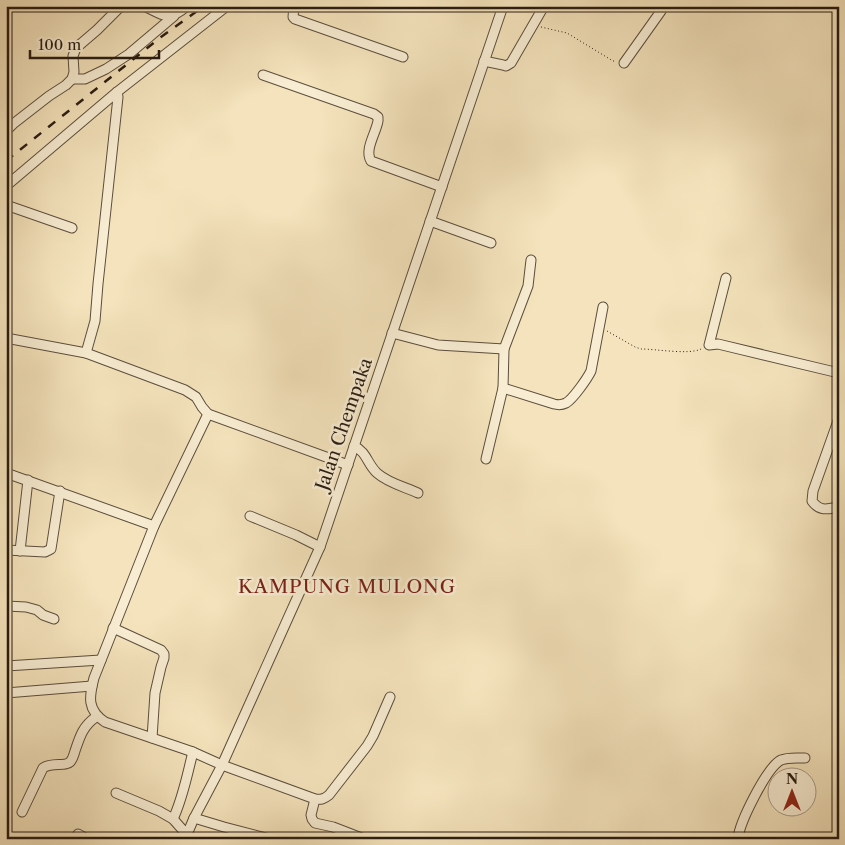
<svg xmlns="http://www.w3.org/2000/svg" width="845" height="845" font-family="'Libre Caslon Text',serif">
  <rect width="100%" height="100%" fill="#f4e3bc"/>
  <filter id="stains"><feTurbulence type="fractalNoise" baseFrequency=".004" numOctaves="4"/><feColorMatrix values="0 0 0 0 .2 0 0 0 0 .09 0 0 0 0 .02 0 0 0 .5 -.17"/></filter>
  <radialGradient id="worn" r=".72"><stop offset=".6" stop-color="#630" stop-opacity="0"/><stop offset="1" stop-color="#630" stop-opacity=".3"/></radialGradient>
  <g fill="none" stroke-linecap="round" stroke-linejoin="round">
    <!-- minor casing -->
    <g stroke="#5c4e3c" stroke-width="11">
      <g id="minor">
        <path d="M144 6C165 16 168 22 187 6"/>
        <polyline points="294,6 293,17 295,19 403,57"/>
        <polyline points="484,61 503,65 506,66 511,63 544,6"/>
        <polyline points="624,63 661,11 661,6"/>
        <path d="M263 75 374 114 378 117V121C376 133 364 150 371 161L442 187"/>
        <polyline points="72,79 85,79 106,69 129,54 174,16"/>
        <polyline points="6,131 13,124 49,96 66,85 72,79 74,72 73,56 76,48 97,30 121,6"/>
        <polyline points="6,186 117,92 227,6"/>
        <polyline points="6,205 72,228"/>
        <polyline points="430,221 491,243"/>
        <polyline points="726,278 709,345 718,344 839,373"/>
        <polyline points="392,333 438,345 504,349"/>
        <polyline points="6,338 86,353 185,390 196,397 202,407 208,414 348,465"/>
        <polyline points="86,353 95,321 98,284 118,97 117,92"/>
        <path d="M503 388 554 404C558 405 562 405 566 403 573 399 587 379 591 371L603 307"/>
        <path d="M839 418 813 491 812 501C820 512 827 509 839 507"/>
        <path d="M354 446C367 452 367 464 377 473 388 483 405 487 418 493"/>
        <polyline points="486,459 503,388 504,349 528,286 531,260"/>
        <path d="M6 473 154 526 94 678C89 697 87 710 105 722L193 752 222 765 315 799C321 800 324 799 329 795L367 746 373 736 390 697"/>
        <polyline points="250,516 296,535 320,547"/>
        <polyline points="154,526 208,414"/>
        <polyline points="6,550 45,552 51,549 60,491"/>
        <polyline points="20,551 28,480"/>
        <polyline points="6,606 26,607 37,610 43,615 54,619"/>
        <polyline points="113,628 161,650 164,654 164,658 161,667 155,693 152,738"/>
        <polyline points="6,666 101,660"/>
        <polyline points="6,693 92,686"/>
        <polyline points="116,793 159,811 173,819 189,837"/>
        <polyline points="315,799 311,815 312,819 315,823 333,827 364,839"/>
        <path d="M22 812 43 768C52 762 65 767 70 762 73 759 74 754 75 751 80 736 83 726 96 717"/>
        <polyline points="194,818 224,827 270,839"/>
        <path d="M173 819C183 798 187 775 193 752"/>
        <polyline points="78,834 87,839"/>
        <polyline points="185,839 194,818 222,765 320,547 503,6"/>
        <path d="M738 839C739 823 767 767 781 760 788 757 797 758 805 758"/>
      </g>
    </g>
    <!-- path -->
    <g stroke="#291c12" stroke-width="1" stroke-dasharray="1 2.5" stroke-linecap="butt">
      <polyline points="541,27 567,33 613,61 616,61"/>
      <path d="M607 331 635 347 641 349C656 349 689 355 701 349"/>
    </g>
    <!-- minor -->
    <use href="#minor" stroke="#f8edd3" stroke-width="9"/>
    <!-- rail -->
    <polyline stroke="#291c12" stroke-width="2.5" stroke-dasharray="9 9" stroke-linecap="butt" points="6,161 161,37 204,6"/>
  </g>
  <g text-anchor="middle" stroke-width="5" stroke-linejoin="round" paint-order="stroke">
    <!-- street labels -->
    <g font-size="18" fill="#291c12" stroke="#f8edd3">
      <text transform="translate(344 424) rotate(-71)" y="6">Jalan Chempaka</text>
    </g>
    <!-- neighbourhood labels -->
    <g font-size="19" letter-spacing="1" fill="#7a1f14" stroke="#f8edd3">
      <text x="347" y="593">KAMPUNG MULONG</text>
    </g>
  </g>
  <!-- margin -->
  <rect width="845" height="845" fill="none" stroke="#f4e3bc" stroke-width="25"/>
  <rect x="8" y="8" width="830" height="830" fill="none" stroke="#291c12" stroke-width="2.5"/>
  <rect x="12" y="12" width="820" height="820" fill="none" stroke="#291c12"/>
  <!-- north arrow -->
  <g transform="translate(792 792)"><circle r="24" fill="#f8edd3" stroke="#a59986"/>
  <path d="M0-4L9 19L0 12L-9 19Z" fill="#8f2418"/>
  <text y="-8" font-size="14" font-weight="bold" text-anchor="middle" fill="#291c12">N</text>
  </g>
  <!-- scale -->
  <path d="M30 50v8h129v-8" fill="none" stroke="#291c12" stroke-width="2.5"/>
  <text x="38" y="50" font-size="15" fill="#291c12" stroke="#f8edd3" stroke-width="4" paint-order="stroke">100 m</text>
  <rect width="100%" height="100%" filter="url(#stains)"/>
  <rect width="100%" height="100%" fill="url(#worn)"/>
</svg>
